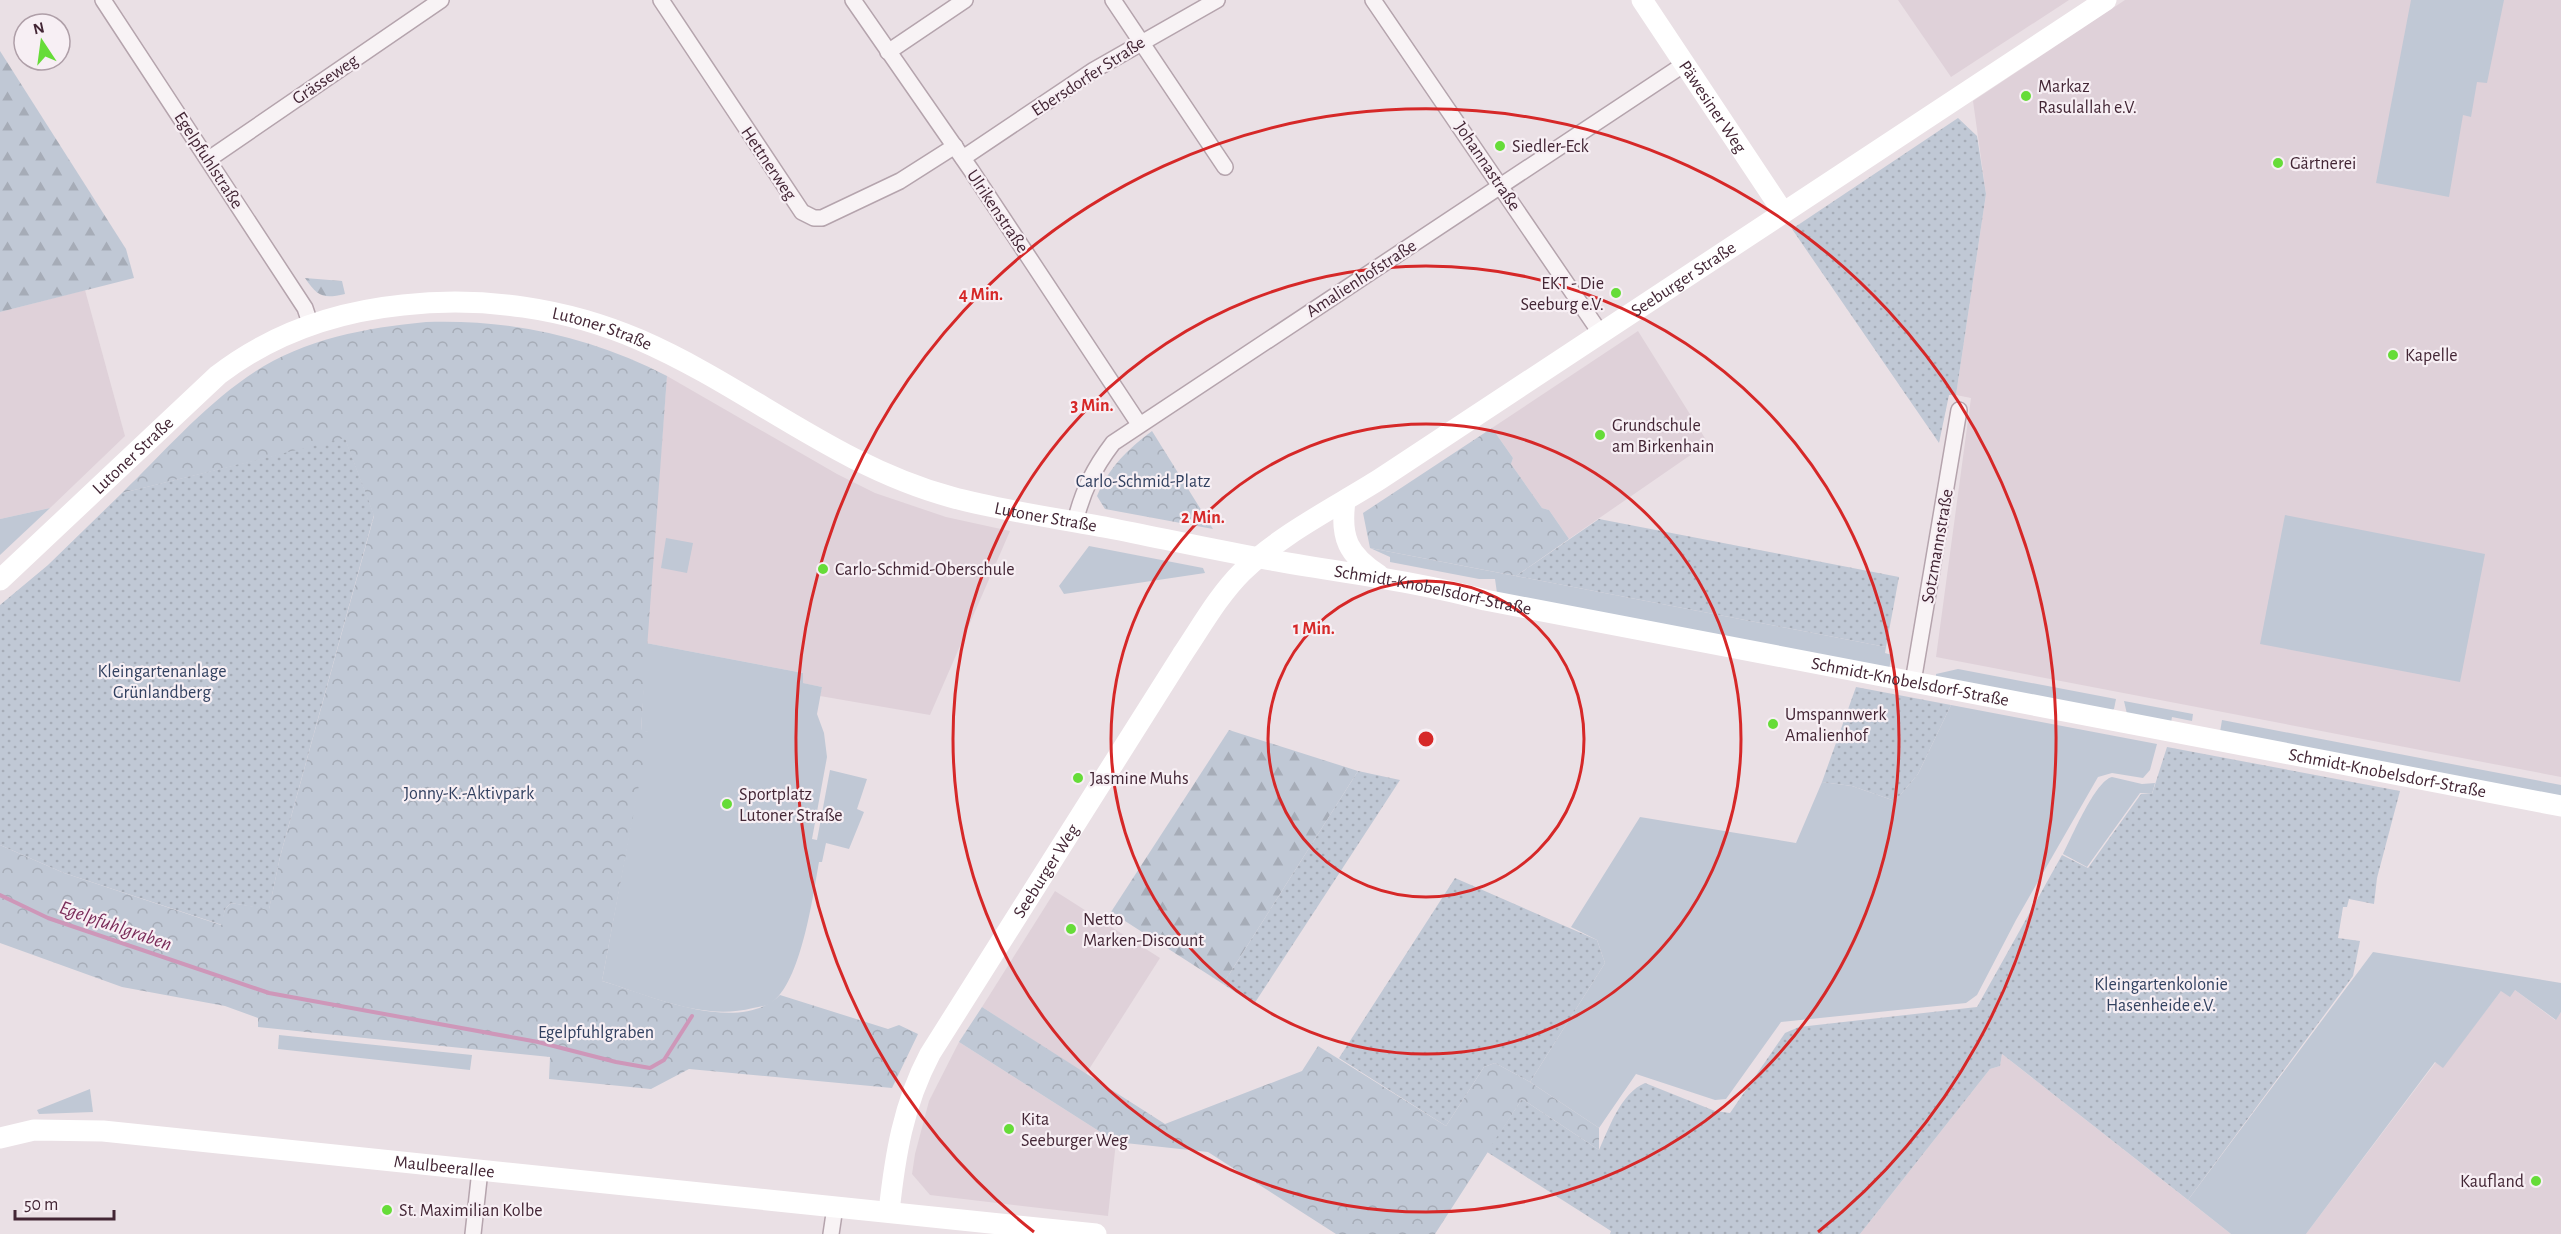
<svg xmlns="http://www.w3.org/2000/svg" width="2561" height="1234" font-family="'Alegreya Sans',sans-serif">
  <defs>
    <pattern id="forest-firs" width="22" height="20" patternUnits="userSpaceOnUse" patternTransform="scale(1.5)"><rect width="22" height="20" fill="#c0c8d5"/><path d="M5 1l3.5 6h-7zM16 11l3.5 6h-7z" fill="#a6acb7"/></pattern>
    <pattern id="park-crowns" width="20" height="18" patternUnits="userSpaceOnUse" patternTransform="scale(1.5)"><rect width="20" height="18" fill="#c0c8d5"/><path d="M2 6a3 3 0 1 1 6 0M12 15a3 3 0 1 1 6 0" fill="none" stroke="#a6acb7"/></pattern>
    <pattern id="garden-dots" width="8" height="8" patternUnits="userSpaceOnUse" patternTransform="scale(1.5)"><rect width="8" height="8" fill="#c0c8d5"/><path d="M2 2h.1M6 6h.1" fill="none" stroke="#a6acb7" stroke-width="1.8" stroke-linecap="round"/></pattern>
  </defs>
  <rect width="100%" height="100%" fill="#eae0e5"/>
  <!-- built -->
  <g fill="#dfd1d9">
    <polygon points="1898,0 2069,0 1951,77"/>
    <polygon points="2125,0 2561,0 2561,777 1936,657 1971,398 1956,395 1986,194 1973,101"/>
    <polygon points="85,290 125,436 50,508 0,519 0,312"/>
    <polygon points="1638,331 1708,443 1569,539 1549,510 1542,508 1511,464 1513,458 1492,428"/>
    <polygon points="667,376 837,474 875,493 946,517 1010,531 930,715 820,696 822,687 802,683 803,673 646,643"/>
    <polygon points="1055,891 1160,958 1086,1074 982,1007"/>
    <polygon points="2515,990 2555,1020 2561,1012 2561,1234 2306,1234 2436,1062 2443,1067 2501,991"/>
    <polygon points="959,1042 1116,1142 1108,1216 930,1195 912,1174 915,1154 929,1101"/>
    <polygon points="2002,1054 2231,1234 1860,1234 1990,1069 2000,1066"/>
  </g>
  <!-- grass -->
  <g fill="#c0c8d5">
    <polygon points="2411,0 2504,0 2487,83 2477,82 2471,117 2463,115 2449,197 2376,183"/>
    <polygon points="50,508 0,555 0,519"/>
    <polygon points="2285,515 2485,554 2460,682 2260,644"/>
    <polygon points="666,538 693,543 687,573 661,568"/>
    <polygon points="1089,546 1203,568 1205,573 1064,594 1059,586"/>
    <polygon points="1370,548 1886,647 1885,653 1892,655 1889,669 1497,593 1495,579 1479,579 1390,562 1390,557"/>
    <path d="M646 643 803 673V683L822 687 817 714 824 733 827 757 812 839 817 840 830 770 867 779 857 809 864 812 849 849 826 843 822 862H819C813 896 801 983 771 1003 766 1006 759 1007 753 1008 702 1021 651 996 602 981L648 732 641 731Z"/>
    <polygon points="1958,669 2116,699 2114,709 2111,711 1936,678 1936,674"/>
    <polygon points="2124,701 2193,714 2192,721 2172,717 2171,723 2127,714"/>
    <polygon points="1951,705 2157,744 2150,770 2143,778 2112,773 2098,777 2016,920 1977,995 1966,1003 1781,1022 1726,1099 1715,1100 1636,1074 1599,1128 1530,1082 1605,963 1597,940 1571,927 1640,817 1796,843 1822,782 1852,786 1895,801 1918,774"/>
    <polygon points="2222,720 2561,785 2561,798 2220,732"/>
    <path d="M2112 777 2142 784 2155 783 2152 794 2140 793 2087 867 2063 854C2072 837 2095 781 2112 777Z"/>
    <polygon points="2373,952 2561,983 2561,1012 2556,1020 2515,990 2510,997 2501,991 2443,1068 2435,1062 2306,1234 2231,1234 2188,1200"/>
    <polygon points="279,1035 472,1055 470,1070 278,1049"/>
    <polygon points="90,1089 93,1112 39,1114 37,1110"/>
  </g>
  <!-- forest -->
  <g fill="url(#forest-firs)">
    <polygon points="0,51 126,249 134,278 0,312"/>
    <path d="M305 278 342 281 345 294C323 299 318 297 305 278Z"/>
    <polygon points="1229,730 1358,771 1223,984 1111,912"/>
  </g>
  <!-- park -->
  <g fill="url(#park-crowns)">
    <path d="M426 322C511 319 591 337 667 376L641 730 649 732 602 981C650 995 738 1036 780 995L888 1029 899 1025 918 1034 892 1088 689 1069 651 1089 549 1079 550 1057 258 1027V1018L225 1006 122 987 0 943V845L64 873 221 925 225 909 231 903 269 909 280 857 374 516 345 439 122 493C162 454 201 409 247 377 299 340 363 328 426 322Z"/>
    <polygon points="1492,428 1513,458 1511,464 1542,508 1549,510 1569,539 1516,576 1370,548 1363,513"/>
    <path d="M1152 431 1213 529 1105 509 1097 496C1109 467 1127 450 1152 431Z"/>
    <polygon points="982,1007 1165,1124 1302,1071 1318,1046 1446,1126 1484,1067 1495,1063 1530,1082 1599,1128 1599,1150 1522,1099 1435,1234 1336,1234 1208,1152 1116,1142 959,1042"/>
  </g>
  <!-- garden -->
  <g fill="url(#garden-dots)">
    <polygon points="1958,118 1977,136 1986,194 1956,395 1949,395 1939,443 1792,229"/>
    <polygon points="345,438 374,515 280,857 269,910 231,903 225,909 222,925 64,873 0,845 0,605 48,565 122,493"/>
    <polygon points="1599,519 1899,577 1886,647 1516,576"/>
    <polygon points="1856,687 1951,705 1918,774 1895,801 1852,786 1822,782"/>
    <path d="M2167 747 2400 791 2377 878 2374 904 2349 899 2347 907H2343L2338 938 2360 941 2353 976 2188 1200 2002 1054 2000 1066 1990 1069 1860 1234H1610L1611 1231 1487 1152 1522 1099 1599 1150C1609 1128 1621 1093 1645 1083L1715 1111 1730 1113 1785 1033 1799 1027 1977 1007 2062 855 2088 868 2141 794H2152Z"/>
    <polygon points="1358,771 1400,780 1254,1004 1223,984"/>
    <polygon points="1455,878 1597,940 1605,963 1530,1082 1495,1063 1484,1067 1446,1126 1339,1058"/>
  </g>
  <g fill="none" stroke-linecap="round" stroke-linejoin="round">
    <!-- stream -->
    <polyline stroke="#ce97b9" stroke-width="4" points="0,895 48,918 269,993 538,1042 616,1062 650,1068 664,1060 692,1016"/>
    <!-- street casing -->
    <g stroke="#b5a4ad" stroke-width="18">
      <g id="street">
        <polyline points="103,0 305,308 310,323"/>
        <polyline points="661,0 802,212 814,218 822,218 900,181 955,146"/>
        <polyline points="853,0 971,170 1139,424"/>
        <polyline points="1113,0 1225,167"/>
        <polyline points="1373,0 1601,334"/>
        <polyline points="888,52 965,0"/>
        <polyline points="963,158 1094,70 1217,0"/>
        <polyline points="209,159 441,0"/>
        <path d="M1075 522C1083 490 1094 468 1113 443L1683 65"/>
        <polyline points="1913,682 1959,410"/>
        <polyline points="473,1234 480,1170"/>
        <polyline points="831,1234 835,1207"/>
      </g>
    </g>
    <!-- street -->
    <use href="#street" stroke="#f8f3f5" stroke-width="15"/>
    <!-- secondary -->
    <g stroke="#fff" stroke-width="21">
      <path id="s1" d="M1642 0 1783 212"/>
      <path d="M1345 501C1340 538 1348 555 1379 575"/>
      <path id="s2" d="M0 580 218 375C273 333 334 312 403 305 483 296 566 308 640 340 748 387 834 465 951 497 1002 511 1056 518 1109 528 1160 538 1210 549 1260 558 1336 572 1411 580 1485 600L2561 806"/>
      <path id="s3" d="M0 1138 34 1130 103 1131 1096 1234"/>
      <path id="s4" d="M889 1212C895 1156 903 1105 930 1054L1182 655C1201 627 1218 596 1242 572 1281 534 1334 508 1380 479L2106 0"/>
    </g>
  </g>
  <!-- distance rings -->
  <g fill="none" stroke="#d62828" stroke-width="3">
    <circle cx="1426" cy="739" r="158"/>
    <circle cx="1426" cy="739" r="315"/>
    <circle cx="1426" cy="739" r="473"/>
    <path d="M1034 1232A630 630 0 1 1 1818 1232"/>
  </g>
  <!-- markers -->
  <g fill="#66dc38" stroke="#f7eff4" stroke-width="2">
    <circle cx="2026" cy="96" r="6"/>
    <circle cx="1500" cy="146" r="6"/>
    <circle cx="2278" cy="163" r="6"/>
    <circle cx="1616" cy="293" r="6"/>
    <circle cx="2393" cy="355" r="6"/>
    <circle cx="1600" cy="435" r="6"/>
    <circle cx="823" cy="569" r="6"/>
    <circle cx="1773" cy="724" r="6"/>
    <circle cx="1078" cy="778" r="6"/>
    <circle cx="727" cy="804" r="6"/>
    <circle cx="1071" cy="929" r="6"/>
    <circle cx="1009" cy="1129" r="6"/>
    <circle cx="2536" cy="1181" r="6"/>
    <circle cx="387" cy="1210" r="6"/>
  </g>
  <g text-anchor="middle" stroke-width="4.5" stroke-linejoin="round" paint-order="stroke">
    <!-- street labels -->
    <g font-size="18" fill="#432635" stroke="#f7eff4">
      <text transform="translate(1088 76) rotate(-33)" y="6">Ebersdorfer Straße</text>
      <text transform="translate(325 79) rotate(-34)" y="6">Grässeweg</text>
      <text dy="6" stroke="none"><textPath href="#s1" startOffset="128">Päwesiner Weg</textPath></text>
      <text transform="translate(209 160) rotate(57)" y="6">Egelpfuhlstraße</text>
      <text transform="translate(769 163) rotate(56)" y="6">Hettnerweg</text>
      <text transform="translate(1488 166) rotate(56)" y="6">Johannastraße</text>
      <text transform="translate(998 211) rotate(56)" y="6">Ulrikenstraße</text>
      <text transform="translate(1361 278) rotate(-33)" y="6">Amalienhofstraße</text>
      <text dy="6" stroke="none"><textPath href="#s4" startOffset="1269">Seeburger Straße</textPath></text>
      <text dy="6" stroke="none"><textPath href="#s2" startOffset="702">Lutoner Straße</textPath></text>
      <text dy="6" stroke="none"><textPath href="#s2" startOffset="182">Lutoner Straße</textPath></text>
      <text dy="6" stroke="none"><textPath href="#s2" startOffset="1188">Lutoner Straße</textPath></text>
      <text transform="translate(1937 546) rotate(-80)" y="6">Sotzmannstraße</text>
      <text dy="6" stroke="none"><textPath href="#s2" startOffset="1582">Schmidt-Knobelsdorf-Straße</textPath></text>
      <text dy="6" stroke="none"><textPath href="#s2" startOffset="2068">Schmidt-Knobelsdorf-Straße</textPath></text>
      <text dy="6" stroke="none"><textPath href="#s2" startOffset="2554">Schmidt-Knobelsdorf-Straße</textPath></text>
      <text dy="6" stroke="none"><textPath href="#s4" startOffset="381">Seeburger Weg</textPath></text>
      <text dy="6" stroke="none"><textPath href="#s3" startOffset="447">Maulbeerallee</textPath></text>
    </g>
    <!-- poi labels -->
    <g font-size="18" fill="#432635" stroke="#f7eff4" text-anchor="start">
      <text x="2038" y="92">Markaz<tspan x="2038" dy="21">Rasulallah e.V.</tspan></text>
      <text x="1512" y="152">Siedler-Eck</text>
      <text x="2290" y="169">Gärtnerei</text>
      <text x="1604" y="289" text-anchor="end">EKT - Die<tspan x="1604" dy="21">Seeburg e.V.</tspan></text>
      <text x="2405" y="361">Kapelle</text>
      <text x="1612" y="431">Grundschule<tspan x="1612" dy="21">am Birkenhain</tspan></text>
      <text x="835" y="575">Carlo-Schmid-Oberschule</text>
      <text x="1785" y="720">Umspannwerk<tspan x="1785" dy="21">Amalienhof</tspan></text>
      <text x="1090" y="784">Jasmine Muhs</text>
      <text x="739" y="800">Sportplatz<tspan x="739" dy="21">Lutoner Straße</tspan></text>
      <text x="1083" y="925">Netto<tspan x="1083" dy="21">Marken-Discount</tspan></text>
      <text x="1021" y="1125">Kita<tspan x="1021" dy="21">Seeburger Weg</tspan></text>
      <text x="2524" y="1187" text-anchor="end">Kaufland</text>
      <text x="399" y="1216">St. Maximilian Kolbe</text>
    </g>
    <!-- park labels -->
    <g font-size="18" fill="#324160" stroke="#f7eff4">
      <text x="1143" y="487">Carlo-Schmid-Platz</text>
      <text x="162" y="677">Kleingartenanlage<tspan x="162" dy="21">Grünlandberg</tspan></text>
      <text x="469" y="799">Jonny-K.-Aktivpark</text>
      <text x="2161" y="990">Kleingartenkolonie<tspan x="2161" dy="21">Hasenheide e.V.</tspan></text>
      <text x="596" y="1038">Egelpfuhlgraben</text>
    </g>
    <!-- water labels -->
    <g font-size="20" font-style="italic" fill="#7b2c5a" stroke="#f7eff4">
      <text transform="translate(116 925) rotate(19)" y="7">Egelpfuhlgraben</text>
    </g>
  </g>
  <circle cx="1426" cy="739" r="9" fill="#d62828" stroke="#f7eff4" stroke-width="3"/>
  <g font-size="18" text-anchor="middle" font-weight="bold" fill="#d62828" stroke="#f7eff4" stroke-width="4.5" stroke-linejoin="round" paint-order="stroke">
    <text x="981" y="300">4 Min.</text>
    <text x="1092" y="411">3 Min.</text>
    <text x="1203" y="523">2 Min.</text>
    <text x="1314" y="634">1 Min.</text>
  </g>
  <!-- north arrow -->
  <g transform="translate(42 42) rotate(347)"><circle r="28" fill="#f7eff4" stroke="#af9fa8" stroke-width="1.5"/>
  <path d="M0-4.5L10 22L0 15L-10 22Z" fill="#66dc38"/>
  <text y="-9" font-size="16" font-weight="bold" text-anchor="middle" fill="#432635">N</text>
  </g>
  <!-- scale -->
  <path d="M15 1210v9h99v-9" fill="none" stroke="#432635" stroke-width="3"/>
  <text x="24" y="1210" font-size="18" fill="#432635" stroke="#f7eff4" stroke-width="4.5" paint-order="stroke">50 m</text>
</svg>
